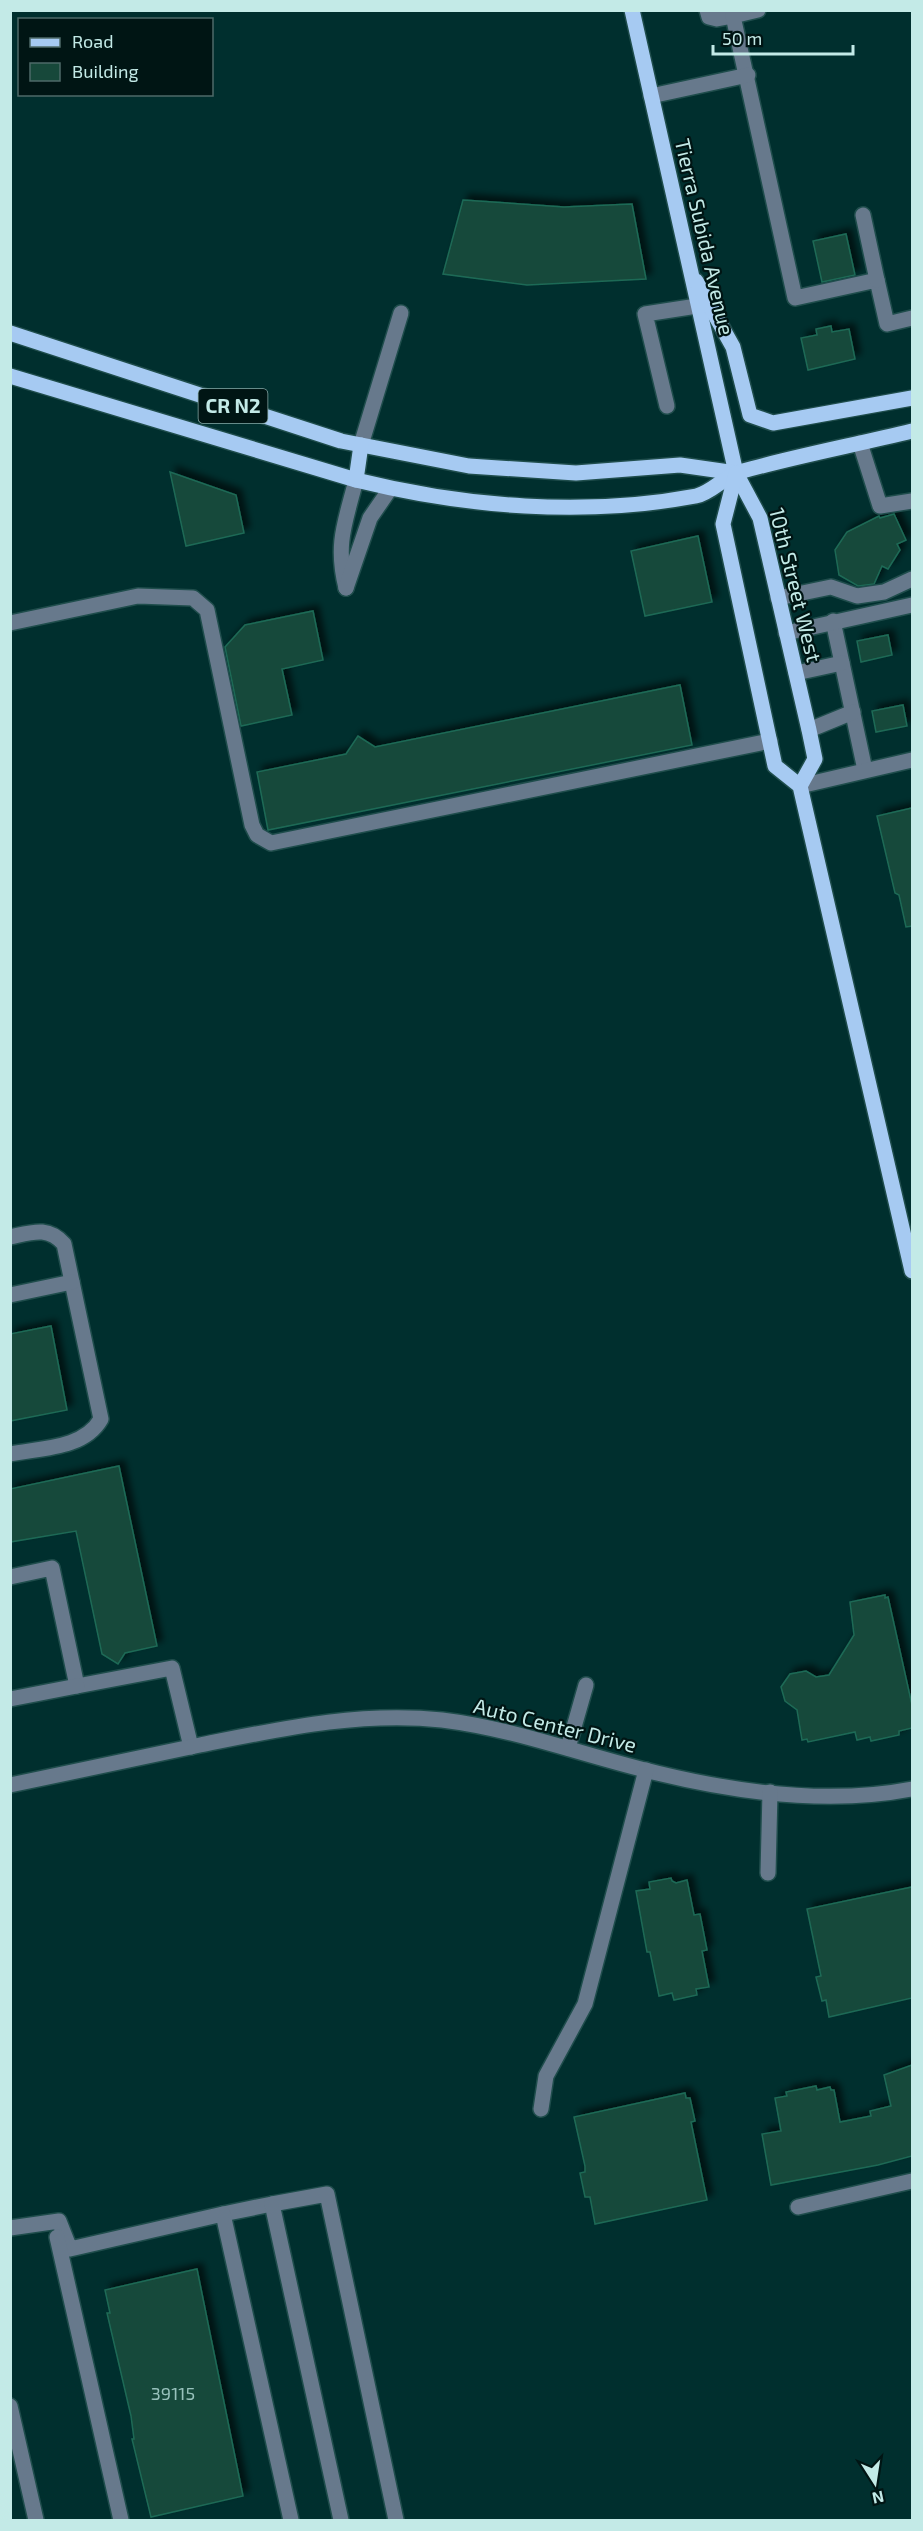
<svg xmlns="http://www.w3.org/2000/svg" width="923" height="2531" font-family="'Exo 2',sans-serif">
  <defs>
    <filter id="shadow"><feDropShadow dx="5.5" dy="-5.5" stdDeviation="3" flood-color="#0009"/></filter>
  </defs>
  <rect width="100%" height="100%" fill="#002f2e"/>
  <!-- building -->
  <g fill="#17483a" stroke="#1f6a56" stroke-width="1.5" filter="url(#shadow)">
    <polygon points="463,200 564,207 632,204 646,279 527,285 443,274"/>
    <polygon points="846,234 855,275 822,282 813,241"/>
    <polygon points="831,326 832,332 849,329 855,359 808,370 801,338 817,335 816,329"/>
    <polygon points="170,472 236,495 244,533 186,546"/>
    <polygon points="894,514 906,540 897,544 900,550 888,569 882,566 874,584 858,586 839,575 835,550 847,532 879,516 880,518"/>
    <polygon points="698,536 712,602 645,616 631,551"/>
    <polygon points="313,611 323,660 282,669 292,715 241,726 225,647 245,625"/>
    <polygon points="888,635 892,655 861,662 857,641"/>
    <polygon points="680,685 692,745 268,830 257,772 346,754 358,736 375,747"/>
    <polygon points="903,705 907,726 876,732 872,711"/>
    <polygon points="912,808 912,926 906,927 899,895 895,893 877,816"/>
    <polygon points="51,1326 67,1410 10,1421 10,1334"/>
    <polygon points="119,1466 157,1646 125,1653 118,1664 102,1654 76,1531 10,1542 10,1489"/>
    <polygon points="885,1595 885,1598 888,1597 912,1705 912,1728 899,1731 899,1735 871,1741 870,1737 857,1740 855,1732 808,1742 807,1739 802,1740 797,1710 785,1701 781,1687 790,1674 806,1671 816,1677 829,1675 854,1635 850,1602"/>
    <polygon points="671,1878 672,1881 676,1883 687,1880 694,1915 700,1914 707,1950 702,1951 709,1987 696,1989 697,1995 674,2000 672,1993 659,1996 650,1952 647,1952 636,1891 650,1889 649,1882"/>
    <polygon points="912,1887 912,1998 829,2017 826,2000 822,2001 816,1977 821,1976 807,1909"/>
    <polygon points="912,2065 912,2156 878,2165 771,2185 762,2134 781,2131 775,2098 787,2096 786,2092 816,2086 817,2090 830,2087 831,2090 834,2090 840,2122 871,2116 870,2111 891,2106 884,2075"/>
    <polygon points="685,2093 686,2098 690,2098 695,2121 691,2122 707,2200 595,2224 590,2197 585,2197 580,2173 585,2172 585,2166 574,2117"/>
    <polygon points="197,2269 243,2496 151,2517 132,2439 134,2439 131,2416 107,2313 110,2313 105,2290"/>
  </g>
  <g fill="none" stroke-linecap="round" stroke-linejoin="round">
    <!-- minor casing -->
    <g stroke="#1f4d4c" stroke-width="18">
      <g id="minor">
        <polyline points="707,10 709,17 717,19 733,16"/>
        <polyline points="758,10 733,16 795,298 877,280 887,324 912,318"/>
        <polyline points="651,96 748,75"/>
        <polyline points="863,215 877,280"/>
        <polyline points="667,406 645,314 697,306"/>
        <polyline points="860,443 880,506 912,501"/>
        <polyline points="361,445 401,313"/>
        <path d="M346 588C335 544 345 523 356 480"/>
        <polyline points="346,588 370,518 390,489"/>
        <polyline points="778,598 831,587 857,596 884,592 912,579"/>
        <polyline points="833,621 865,770"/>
        <polyline points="10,623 138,596 193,598 207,610 252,825 257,835 271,843 770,741"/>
        <polyline points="786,633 912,605"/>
        <polyline points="796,673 842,663"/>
        <polyline points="809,730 853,712"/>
        <polyline points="800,786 912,760"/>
        <path d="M10 1237C33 1232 48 1226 64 1244L101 1419C84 1449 41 1448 10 1454"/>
        <polyline points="10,1295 72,1282"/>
        <polyline points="10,1577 52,1568 77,1686 172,1668 191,1747"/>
        <polyline points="10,1699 77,1686"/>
        <polyline points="568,1748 586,1685"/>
        <path d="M10 1785C74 1772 137 1758 200 1745 280 1729 360 1711 442 1720 516 1729 585 1756 657 1773 739 1793 829 1805 912 1789"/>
        <polyline points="768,1873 770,1792"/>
        <polyline points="541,2109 546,2076 585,2004 646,1770"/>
        <polyline points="798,2207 912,2181"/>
        <polyline points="223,2214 272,2204"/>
        <polyline points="10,2228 59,2221 70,2249 223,2214 291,2520"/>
        <polyline points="57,2237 121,2520"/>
        <polyline points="10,2406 36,2520"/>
        <polyline points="341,2520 272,2204 327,2194 396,2520"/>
      </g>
    </g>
    <!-- major casing -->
    <g stroke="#1f4d4c" stroke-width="18">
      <g id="major">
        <polyline points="632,10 736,473 760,518 809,730 815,759 800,786"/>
        <polyline points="696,281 733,347 750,415 773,423 912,398"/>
        <polyline points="10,333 341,441 469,466 576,473 680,465 736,473"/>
        <path d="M10 376 356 480C465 507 584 517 696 496 711 493 724 477 739 472 796 456 855 445 912 431"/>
        <polyline points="736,473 723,524 775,766 800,786 912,1271"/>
        <polyline points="356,480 361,445"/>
      </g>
    </g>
    <!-- minor -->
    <use href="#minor" stroke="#67798c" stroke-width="15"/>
    <!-- major -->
    <use href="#major" stroke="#a6caf2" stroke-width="15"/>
  </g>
  <g text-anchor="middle" stroke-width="4.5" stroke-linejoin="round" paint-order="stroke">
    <!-- number labels -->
    <g font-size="18" fill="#98c2bc">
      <text x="173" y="2400">39115</text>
    </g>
    <!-- shield labels -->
    <rect fill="#001514" stroke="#88aaa8" stroke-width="1.5" x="198.5" y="389" width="69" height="34" rx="4.5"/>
    <g font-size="20" font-weight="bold" fill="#c3eae7">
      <text x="233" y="413">CR N2</text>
    </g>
    <!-- street labels -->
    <g font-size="21" fill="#c3eae7" stroke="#001514">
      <text transform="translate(704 237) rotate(77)" y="7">Tierra Subida Avenue</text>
      <text transform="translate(795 585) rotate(76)" y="7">10th Street West</text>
      <text transform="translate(555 1726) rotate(14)" y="7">Auto Center Drive</text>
    </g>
  </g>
  <!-- border -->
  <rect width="923" height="2531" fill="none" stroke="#c3eae7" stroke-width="24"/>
  <!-- legend -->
  <rect x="18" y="18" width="195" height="78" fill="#001514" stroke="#4e6a68" stroke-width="1.5"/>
  <rect x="30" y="38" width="30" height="9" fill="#a6caf2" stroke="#4e6a68" stroke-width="1.5"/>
  <text x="72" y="48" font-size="18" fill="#c3eae7">Road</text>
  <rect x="30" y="63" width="30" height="18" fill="#17483a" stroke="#4e6a68" stroke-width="1.5"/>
  <text x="72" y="78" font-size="18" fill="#c3eae7">Building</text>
  <!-- north arrow -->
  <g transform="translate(875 2483) rotate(168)" stroke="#001514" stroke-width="4.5" paint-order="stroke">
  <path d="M0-4.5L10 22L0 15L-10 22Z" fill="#c3eae7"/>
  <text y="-9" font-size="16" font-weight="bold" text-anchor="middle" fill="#c3eae7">N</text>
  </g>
  <!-- scale -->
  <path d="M713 45v9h140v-9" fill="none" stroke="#c3eae7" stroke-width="3"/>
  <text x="722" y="45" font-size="18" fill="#c3eae7" stroke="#001514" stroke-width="4.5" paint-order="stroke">50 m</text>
</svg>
